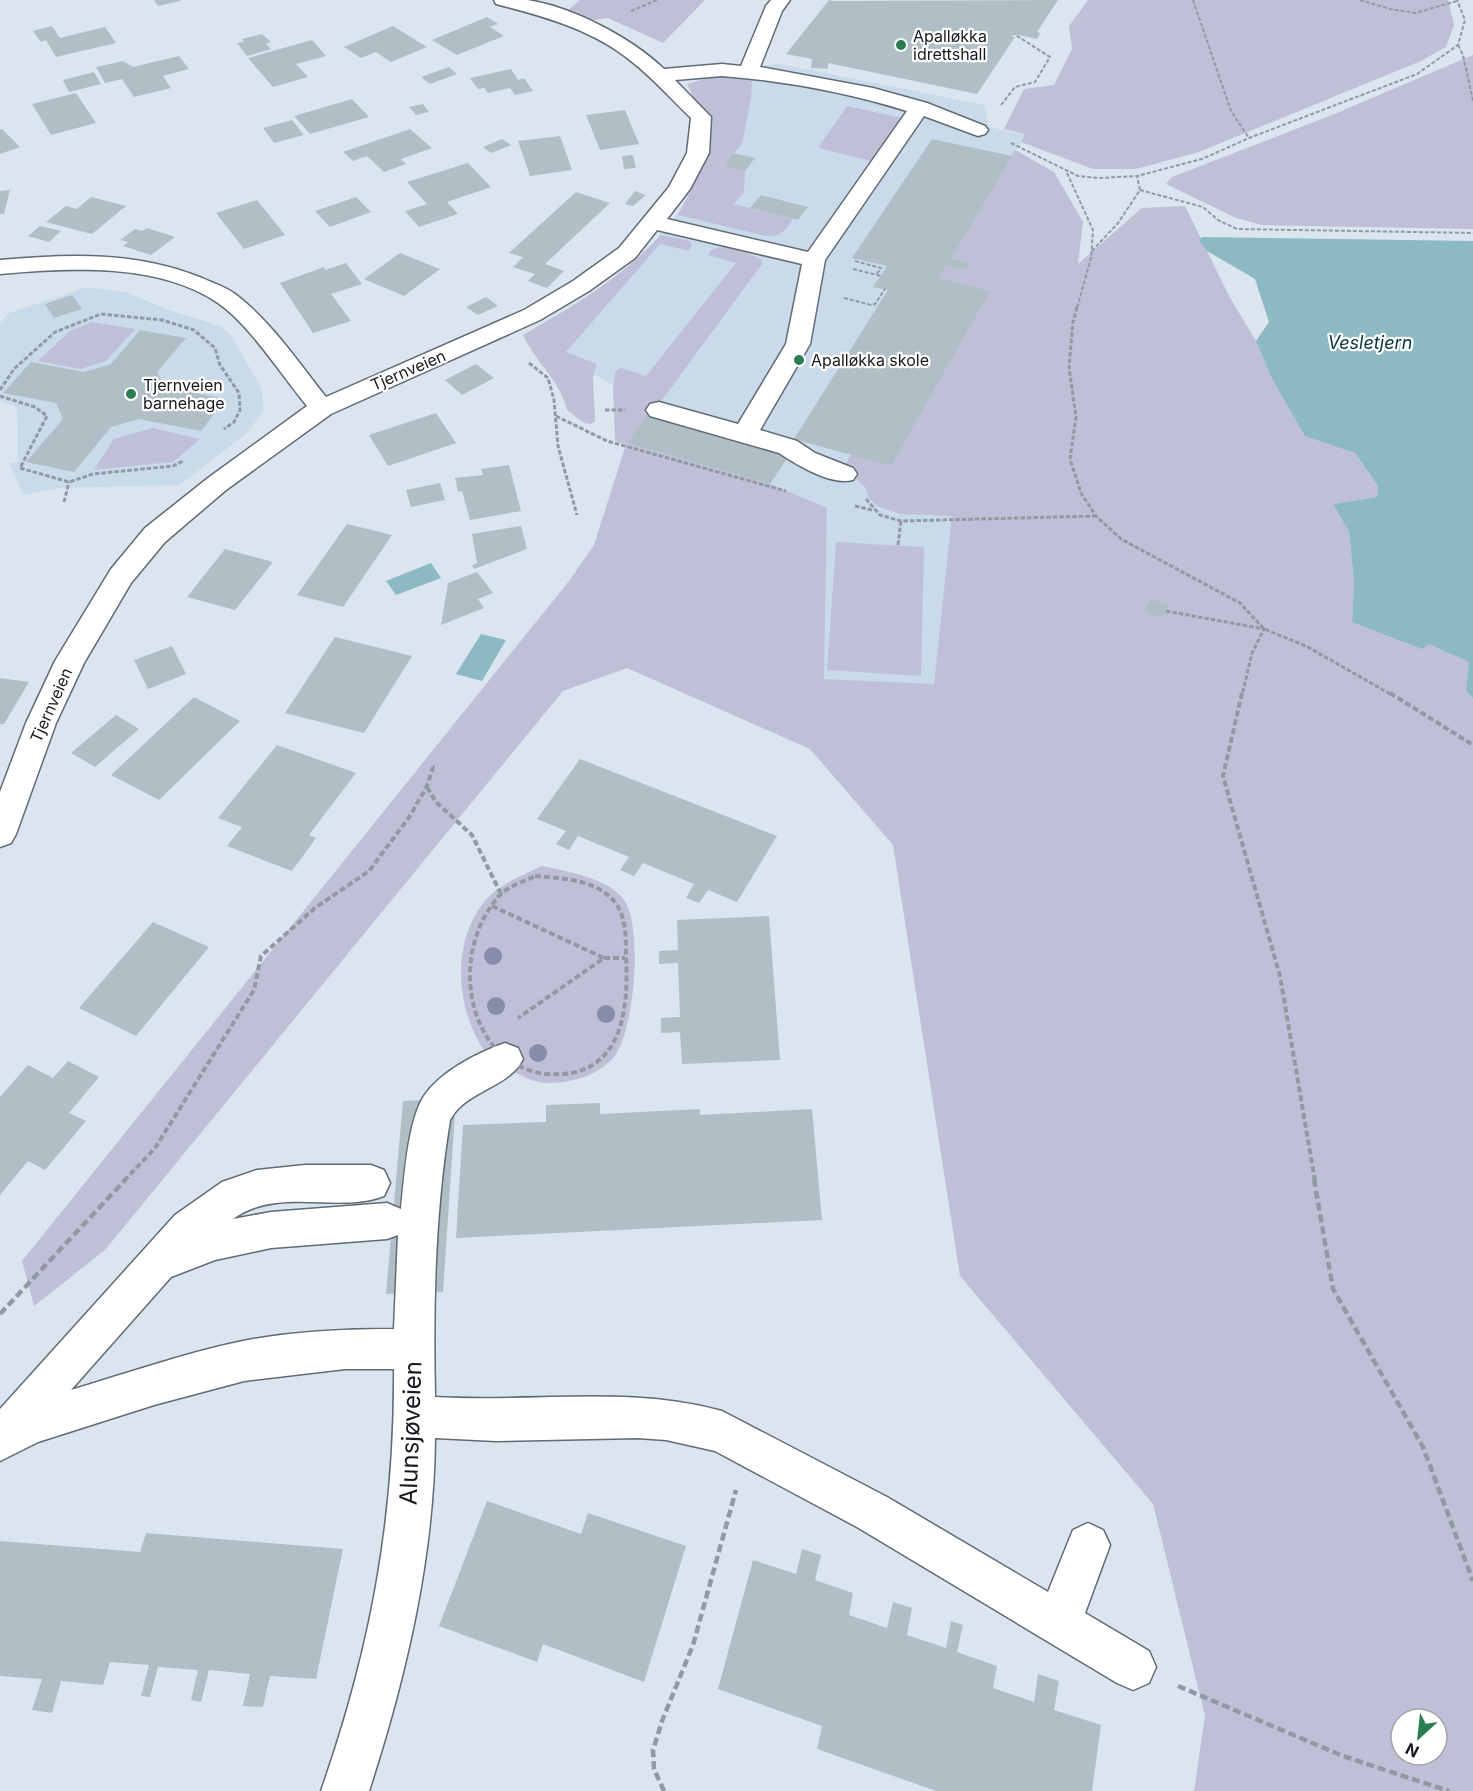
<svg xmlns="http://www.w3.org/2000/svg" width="1473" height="1791" font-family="Inter,sans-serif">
  <rect width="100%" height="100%" fill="#dae5f0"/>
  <!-- built -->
  <g fill="#c9daeb">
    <polygon points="776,63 984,105 989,127 1026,135 1016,150 1054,172 1083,222 953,516 934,685 824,679 827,508 615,441 613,385 523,335 589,296 626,269 648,249 678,213 698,177 705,150 704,122 687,84"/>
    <polygon points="87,287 128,293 169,310 220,326 230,334 261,387 264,410 248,432 180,485 59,488 24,495 9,464 18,462 17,407 0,401 0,323 9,313"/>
  </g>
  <!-- green -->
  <g fill="#bfc0d8" fill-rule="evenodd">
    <polygon points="580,0 705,0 663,43 608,18 585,21 565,13"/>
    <polygon points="1088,0 1448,0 1454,25 1446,47 1421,61 1199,152 1136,169 1093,169 1021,142 1025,134 1004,129 1024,89 1054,85 1072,49 1069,26"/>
    <polygon points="1473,55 1473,229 1262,225 1236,218 1166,184 1172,177 1332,115"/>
    <path d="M715 76 745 77 752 81 751 98 742 144 724 165 745 171 744 192 734 204 793 219C785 231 781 237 766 236L678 215C705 165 717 137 687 84Z"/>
    <polygon points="847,106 902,118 871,161 818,148"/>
    <path d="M1015 150 1054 172 1083 222 1078 264 1142 208 1185 206 1229 296 1256 341 1271 377 1305 435 1355 453 1378 486 1377 497 1333 504 1349 532 1354 582 1352 622 1429 644 1470 662 1466 691 1473 698V1791H1194L1205 1716 1153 1504 960 1276 893 845 810 749 627 668 563 691 105 1250 34 1306 22 1261 569 581 594 545 626 444 615 441 613 385 616 370 621 368 646 376 736 263 708 255 711 250C726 243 748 253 762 260V264L651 415H648L627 443 770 484 827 508 824 679 934 684 952 516 901 514 879 507 869 499 865 487 844 468 851 454 990 291 939 278 946 266 961 270 968 267 966 261 951 259ZM1401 1719H1437V1755H1401Z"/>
    <path d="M661 235 690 241 692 245 689 251 660 244 566 352 597 364 593 377 595 421 591 424 584 423 567 410C560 380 536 363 523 335 574 306 621 278 661 235Z"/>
    <polygon points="92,322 135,329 106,361 81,369 38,361 70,331"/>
    <polygon points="152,428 200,439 173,462 94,470 114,439"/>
    <polygon points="836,542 924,547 921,676 827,670"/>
    <path d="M542 866C565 871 609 878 624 900 643 926 635 1033 613 1058 597 1076 571 1083 548 1083 534 1083 525 1077 514 1072 507 1068 496 1064 490 1058 458 1020 450 951 479 909 494 886 518 877 542 866Z"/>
  </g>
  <!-- water -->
  <g fill="#8dbac2">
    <polygon points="1202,237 1473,241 1473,698 1466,691 1469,662 1429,644 1422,649 1352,622 1354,582 1349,532 1333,504 1377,497 1378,486 1355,453 1305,436 1271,377 1256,341 1269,322 1255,279 1207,251 1199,240"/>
    <polygon points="431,563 441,578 396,595 386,581"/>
    <polygon points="481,634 506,640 482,681 456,674"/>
  </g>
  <!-- building -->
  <g fill="#b0bfc6">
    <polygon points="154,0 180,0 180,1 158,6"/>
    <polygon points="829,0 833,1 1058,0 1037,32 1040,33 1037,39 1014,34 1012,37 1015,37 977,94 828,63 828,69 811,68 812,59 786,54"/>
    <polygon points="487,17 498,24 490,27 504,36 457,55 432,40"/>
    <polygon points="52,26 60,38 105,27 116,43 56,57 46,40 41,42 33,31"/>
    <polygon points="393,26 427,47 391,62 376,52 361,58 344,47"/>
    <polygon points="262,34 271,42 266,44 271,49 247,56 237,43 244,42 242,39"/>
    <polygon points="312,40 326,56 296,64 308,77 273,87 248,58"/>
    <polygon points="179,56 189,69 163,76 171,88 134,97 122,79 105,83 96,67 123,61 133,67"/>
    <polygon points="449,67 457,74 430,84 421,77"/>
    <polygon points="511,69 518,80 524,78 533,91 515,95 510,88 488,93 484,88 478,89 470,78"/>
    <polygon points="94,72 101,84 69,92 63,80"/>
    <polygon points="76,93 96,123 51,135 32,104"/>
    <polygon points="352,99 369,117 310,134 294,116"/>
    <polygon points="423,104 429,112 416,115 409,107"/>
    <polygon points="625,110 639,144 600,150 586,115"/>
    <polygon points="292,120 304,135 274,143 263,128"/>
    <polygon points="0,129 2,129 20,147 0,154"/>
    <polygon points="410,129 432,148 401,159 406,164 384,172 367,156 353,161 343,152"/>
    <polygon points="560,136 572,170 530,176 518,141"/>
    <polygon points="502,139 511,145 491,153 483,147"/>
    <polygon points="932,139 1012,156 951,259 966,261 969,267 961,270 946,266 939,278 990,291 891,466 794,439 888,290 873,287 887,266 852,258"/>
    <polygon points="733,153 755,158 745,171 724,166"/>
    <polygon points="633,155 636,168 624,169 622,156"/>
    <polygon points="468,163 491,187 447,202 458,214 419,227 405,211 427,204 407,182"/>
    <polygon points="10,190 4,214 0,214 0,191"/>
    <polygon points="635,191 646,195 633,206 625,204"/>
    <polygon points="576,192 610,203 545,264 564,271 547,288 528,281 535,274 513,267 523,257 509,253"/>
    <polygon points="761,195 808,207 798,220 750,208"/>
    <polygon points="91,197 126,206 92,234 46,222 66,206 77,209"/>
    <polygon points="356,197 371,212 330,227 315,211"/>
    <polygon points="257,200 285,235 244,249 216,213"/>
    <polygon points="40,226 61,231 49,242 28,236"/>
    <polygon points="147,228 175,237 151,255 123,246 128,242 120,240 135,229 142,231"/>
    <polygon points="400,253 440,269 404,296 364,279"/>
    <polygon points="346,263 362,284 331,294 351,321 313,333 280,283 324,267 325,270"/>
    <polygon points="72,295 82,309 54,318 45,304"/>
    <polygon points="486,297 498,306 478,315 466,307"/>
    <polygon points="140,330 186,338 157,372 164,387 226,399 201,431 139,419 111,427 74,472 26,462 63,419 56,403 3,393 31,362 84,372 111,364"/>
    <polygon points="476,364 494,378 462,395 445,380"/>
    <polygon points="436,413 456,443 388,466 369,435"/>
    <polygon points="648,414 790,454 770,484 627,443"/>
    <polygon points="509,465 521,511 470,520 462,491 458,492 455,478 483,475 481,469"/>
    <polygon points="440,483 445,500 411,507 406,490"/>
    <polygon points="347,524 392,535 343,607 297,595"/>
    <polygon points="521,526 527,549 474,569 472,565 477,563 472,534"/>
    <polygon points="225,549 273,562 235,610 187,597"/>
    <polygon points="477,572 493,593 478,599 484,608 441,625 448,583"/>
    <polygon points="1150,599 1169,605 1162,618 1144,611"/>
    <polygon points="335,637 412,656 364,733 285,713"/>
    <polygon points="172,646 186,674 148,689 134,660"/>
    <polygon points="0,678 29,682 4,724 0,724"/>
    <polygon points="194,697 240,721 159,800 111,775"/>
    <polygon points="116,715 139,729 95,767 71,753"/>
    <polygon points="277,745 356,773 309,835 316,838 292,871 227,846 242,827 218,818"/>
    <polygon points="580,759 777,836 737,902 708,890 699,903 686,898 694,884 643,863 634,876 620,870 629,857 578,836 569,850 556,844 566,831 537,819"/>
    <polygon points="769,916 780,1060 682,1064 680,1032 661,1033 661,1018 680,1017 678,963 659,964 659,951 678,950 677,920"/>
    <polygon points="153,922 209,947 136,1036 79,1008"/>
    <polygon points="68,1061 99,1077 69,1113 86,1121 45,1170 28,1161 0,1195 0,1097 28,1065 53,1078"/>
    <polygon points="456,1098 443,1292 386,1294 403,1101"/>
    <polygon points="600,1103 600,1114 700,1109 700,1115 812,1109 822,1220 456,1238 463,1125 546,1122 546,1105"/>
    <polygon points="487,1501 581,1534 588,1513 686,1546 644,1682 543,1644 537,1662 439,1626"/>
    <polygon points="146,1533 343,1549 316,1679 270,1676 263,1707 243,1706 250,1674 209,1670 201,1702 191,1700 198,1670 158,1667 150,1697 141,1696 149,1665 110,1662 103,1685 61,1681 52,1713 32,1710 42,1679 0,1676 0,1541 140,1552"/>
    <polygon points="802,1549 821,1555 815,1580 853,1593 849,1615 887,1628 893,1602 912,1608 907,1635 946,1648 951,1621 963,1625 957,1652 997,1666 993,1688 1034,1702 1038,1674 1059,1681 1054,1710 1101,1725 1092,1791 936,1791 817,1749 822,1726 718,1689 753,1560 796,1574"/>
  </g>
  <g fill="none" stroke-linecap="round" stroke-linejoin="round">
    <!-- minor casing -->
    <g stroke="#616b74" stroke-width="3">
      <g id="minor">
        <path d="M494 0C504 0 516 0 527 0 571 6 632 38 664 69L722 64 741 66 766 6 771 0H790L782 11 760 67 873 88 927 103 985 126 988 130 985 134 978 136 924 116 825 260 810 344 760 430 797 441 815 453 853 468 857 474 853 480C832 486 797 465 779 453L650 416 646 410 650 404 659 402 738 424 786 344 802 264 657 230 635 258 589 291 540 320 331 414 226 490 165 542 131 583 84 663 56 723 16 834 11 843 0 847V792L26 723 55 661 111 569 145 528 208 478 307 406C282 376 250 325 218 303 158 262 68 268 0 274V260C69 254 137 251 202 278 213 283 226 287 235 294 271 321 298 362 326 397L524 310 573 281 619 248 669 187 687 153 691 118C671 99 653 78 631 61 593 30 543 16 496 4ZM722 76C785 81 846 92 907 111L808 252 667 219 690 189 709 153 711 117 675 80Z"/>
        <path d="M505 1043 518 1048 523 1059C509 1088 466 1090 450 1120 435 1212 433 1304 435 1397 531 1403 629 1385 722 1411L887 1497 1048 1592 1073 1530 1088 1523 1103 1530 1110 1545 1085 1613 1149 1651 1156 1667 1149 1683 1133 1690 1117 1683 857 1527 715 1451 666 1440 638 1438 496 1441 435 1438C434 1558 406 1677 369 1791H321C371 1649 395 1518 394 1369H345L244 1381 154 1405 38 1442 0 1461V1409L175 1215 222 1182 257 1170 305 1165H371L384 1170 390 1183 384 1196C338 1214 278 1186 233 1219L271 1212 387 1203 401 1209C404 1179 408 1120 424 1096 441 1071 477 1053 505 1043ZM398 1235 394 1329C345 1329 293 1331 243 1341 185 1353 128 1373 71 1390L171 1277 215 1260 271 1248 387 1239Z"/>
      </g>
    </g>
    <!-- path-far3 -->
    <g stroke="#919aa2" stroke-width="2" stroke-dasharray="4 2" stroke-linecap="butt">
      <polyline points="1193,0 1231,111 1249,138"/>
      <polyline points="1360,0 1390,9 1415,13 1457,1"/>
      <polyline points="631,11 657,0"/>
      <polyline points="1458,45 1463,55 1473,101"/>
      <polyline points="1001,105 1015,87 1035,82 1050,57 1014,34"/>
      <polyline points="1011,143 1078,176 1099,178 1137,176 1202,159 1249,138 1417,74 1458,45 1465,20 1457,0"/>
      <polyline points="1067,173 1093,230 1091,258 1077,308"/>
      <polyline points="1140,190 1203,207 1218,220 1237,229 1473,233"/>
      <polyline points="1092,251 1118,223 1140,190 1137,176"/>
      <polyline points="855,261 881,268 876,275"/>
      <polyline points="853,269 881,276"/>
      <polyline points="844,298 871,305 875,304 885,289"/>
    </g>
    <!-- path-far2 -->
    <g stroke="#919aa2" stroke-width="3" stroke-dasharray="4.5 2" stroke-linecap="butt">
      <polyline points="1077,307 1073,322 1069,367 1076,417 1070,459 1081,493 1096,516 1121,539 1240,603 1264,629 1306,646 1392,695"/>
      <polyline points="529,363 548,378 554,400 558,446 577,515"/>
      <polyline points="0,390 14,369 55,332 101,314 162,320 194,330 215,348 220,365 239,393 240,410 234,422 224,429"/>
      <polyline points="0,396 35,407 47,416 20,468 69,482 93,474 173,466 183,461"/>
      <polyline points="605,410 625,410"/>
      <polyline points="556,416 607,441 786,491"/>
      <polyline points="866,499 880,515 901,521 1095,516"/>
      <polyline points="64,502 69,482"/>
      <polyline points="855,506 872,510"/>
      <polyline points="898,545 901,521"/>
      <polyline points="1166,611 1264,629 1252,653 1242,695"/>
    </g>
    <!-- path-far1 -->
    <g stroke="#919aa2" stroke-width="4" stroke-dasharray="6 3" stroke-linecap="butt">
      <polyline points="1242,693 1223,776 1280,976 1315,1181"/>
      <polyline points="1390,693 1473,745"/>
      <polyline points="427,787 436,802 472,835 501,894"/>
      <path d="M535 876C560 878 589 879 609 896 626 910 626 935 626 955 629 1012 622 1080 546 1074 524 1072 501 1058 489 1040 460 998 465 934 499 896 508 886 523 882 535 876Z"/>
      <polyline points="492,906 604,958 518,1018"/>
      <polyline points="604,958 625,958"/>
      <polyline points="124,1181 155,1148 254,990 261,956 315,908 369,871 410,816 427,786 433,767 430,765"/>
    </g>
    <!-- path -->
    <g stroke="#919aa2" stroke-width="4.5" stroke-dasharray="8 4" stroke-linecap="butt">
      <polyline points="1314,1179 1333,1289 1423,1447 1473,1581"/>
      <polyline points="0,1314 126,1179"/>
      <polyline points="1178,1686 1343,1756 1449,1791"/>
      <polyline points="664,1791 654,1769 653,1750 662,1721 693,1645 736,1490"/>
    </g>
    <!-- minor -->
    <use href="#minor" fill="#fff" fill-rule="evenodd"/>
  </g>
  <!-- trees -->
  <g fill="#888cab">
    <circle cx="493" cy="956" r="9"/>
    <circle cx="496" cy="1006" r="9"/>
    <circle cx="606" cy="1014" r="9"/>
    <circle cx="538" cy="1053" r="9"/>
  </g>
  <!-- markers -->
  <g fill="#2c7d4f" stroke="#fff" stroke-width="2">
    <circle cx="901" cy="45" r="6"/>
    <circle cx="799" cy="360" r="6"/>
    <circle cx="131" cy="394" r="6"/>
  </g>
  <g text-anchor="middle" stroke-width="4.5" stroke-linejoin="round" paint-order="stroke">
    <!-- far-poi labels -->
    <g font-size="16" fill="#15191d" stroke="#fff" text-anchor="start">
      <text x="913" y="42">Apalløkka<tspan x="913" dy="18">idrettshall</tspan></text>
      <text x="811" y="366">Apalløkka skole</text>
      <text x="143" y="391">Tjernveien<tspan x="143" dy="18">barnehage</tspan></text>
    </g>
    <!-- far-street labels -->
    <g font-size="16" fill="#15191d" stroke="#fff">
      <text transform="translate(408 370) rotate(-23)" y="6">Tjernveien</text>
      <text transform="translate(51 705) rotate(-66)" y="6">Tjernveien</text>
    </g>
    <!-- far-water labels -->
    <g font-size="18" font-style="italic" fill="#063339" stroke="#fff">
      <text x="1370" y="349">Vesletjern</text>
    </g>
    <!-- near-street labels -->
    <g font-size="24" fill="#15191d" stroke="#fff">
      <text transform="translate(411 1433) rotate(-88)" y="8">Alunsjøveien</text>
    </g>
  </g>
  <!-- north arrow -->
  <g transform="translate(1419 1737) rotate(207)"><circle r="28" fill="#ffffff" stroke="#a1a3a5" stroke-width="1.5"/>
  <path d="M0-4.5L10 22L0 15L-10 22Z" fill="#2c7d4f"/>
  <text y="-9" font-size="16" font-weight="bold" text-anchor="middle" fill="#15191d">N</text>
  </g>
</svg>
